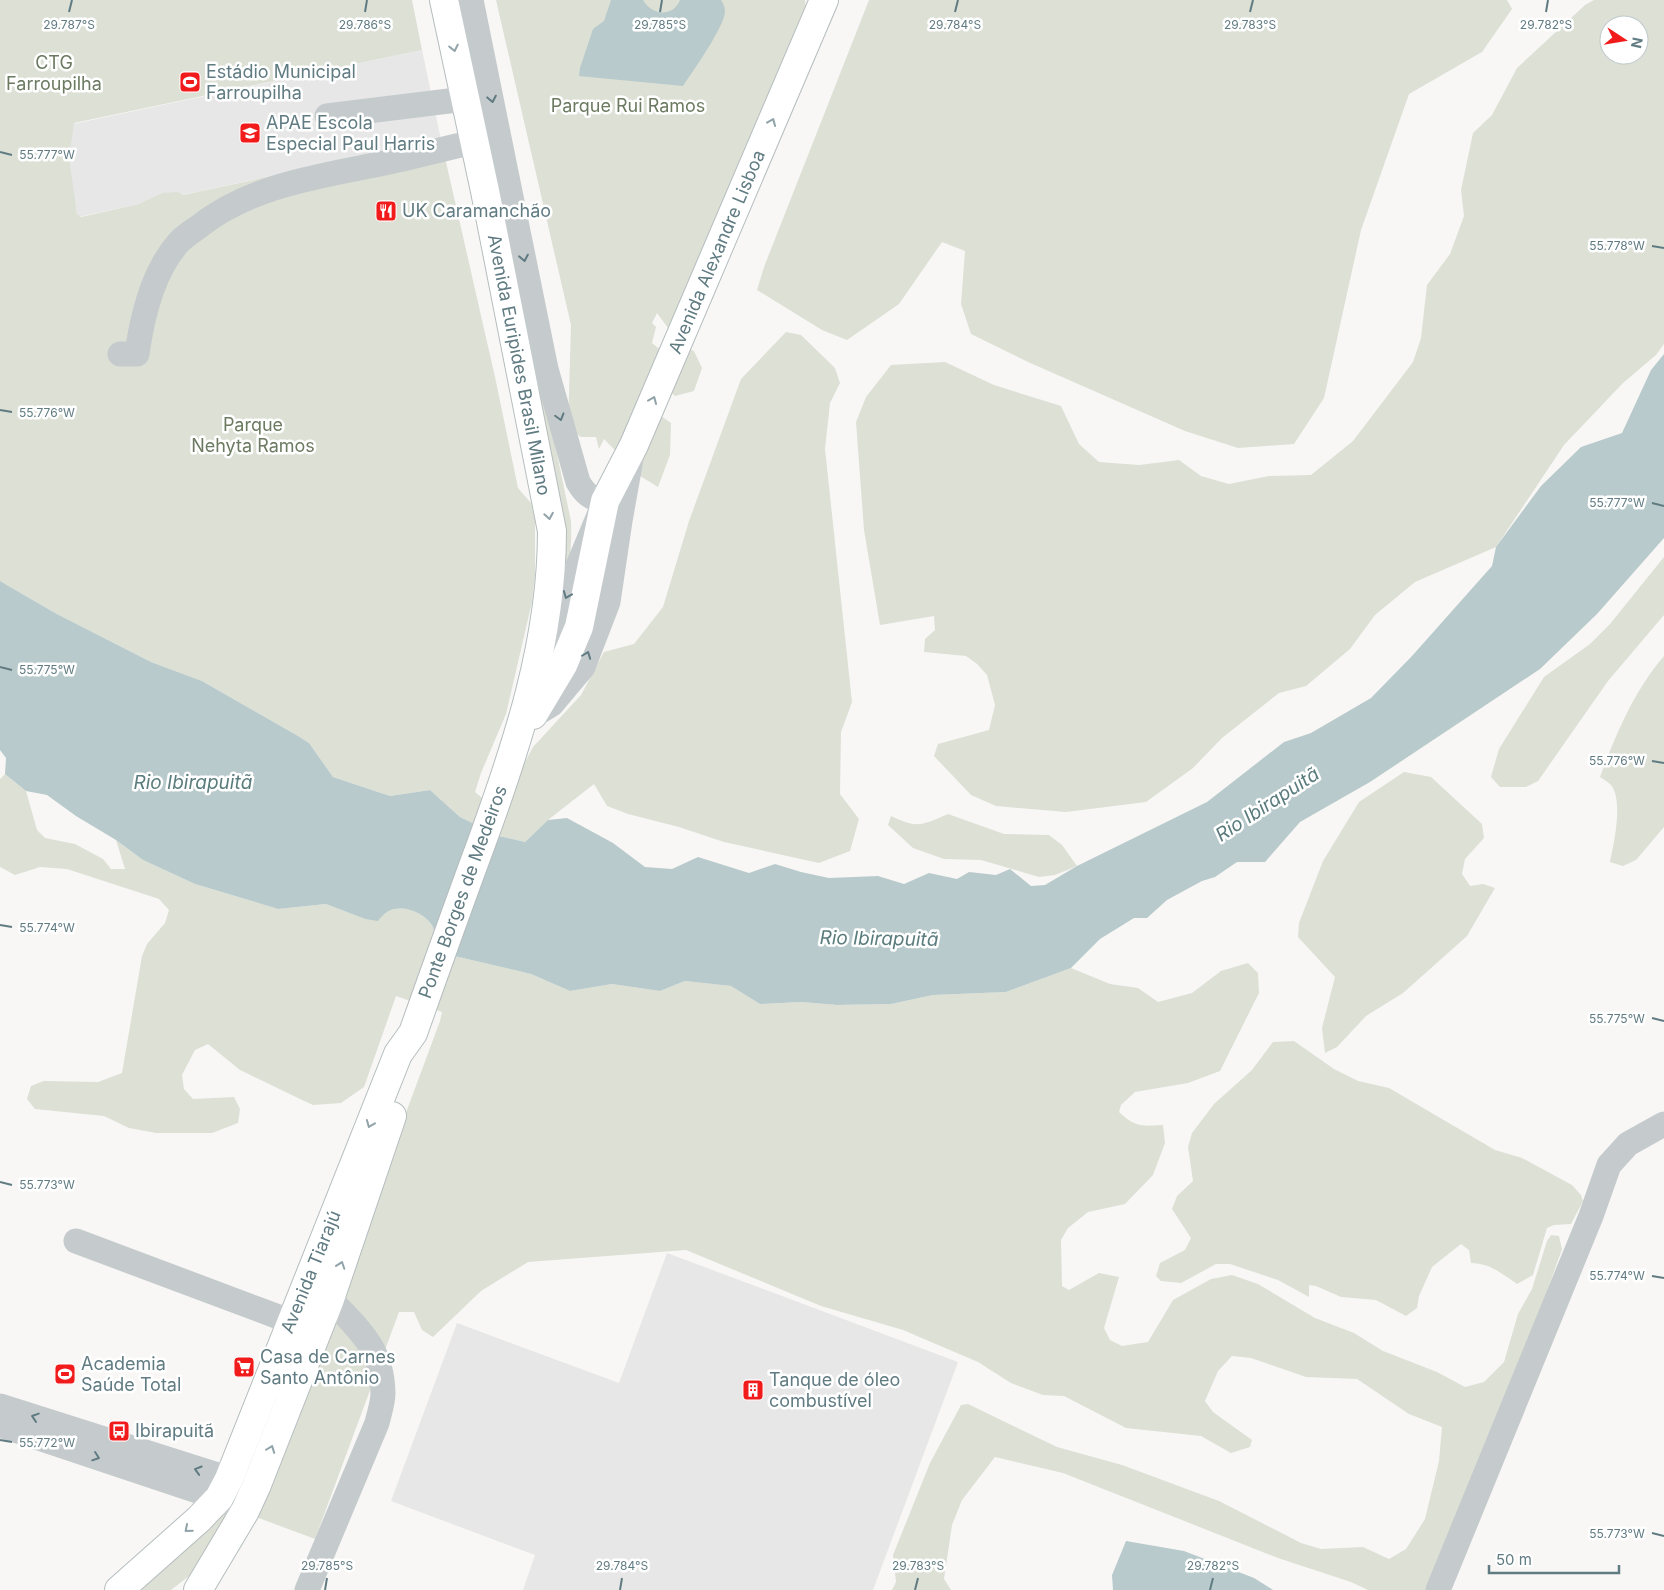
<svg xmlns="http://www.w3.org/2000/svg" width="1664" height="1590" font-family="Inter,sans-serif">
  <rect width="100%" height="100%" fill="#f8f7f5"/>
  <!-- built -->
  <g fill="#e6e7e6">
    <polygon points="422,50 441,140 78,217 59,127"/>
    <polygon points="667,1253 958,1362 873,1590 523,1590 535,1555 391,1501 457,1323 619,1383"/>
  </g>
  <!-- green -->
  <g fill="#dce0d5" fill-rule="evenodd">
    <polygon points="0,0 412,0 422,50 74,123 69,158 77,214 81,217 139,204 163,193 178,192 183,195 441,140 495,377 518,488 531,503 535,519 535,575 532,602 506,714 481,773 475,792 487,802 515,781 533,747 581,695 604,652 634,644 663,607 689,521 741,379 786,332 801,335 835,368 840,383 830,403 825,449 852,702 841,732 840,794 859,819 850,851 819,863 724,842 679,827 628,814 607,806 594,784 548,820 525,842 499,836 460,817 430,790 390,796 333,777 309,743 298,736 202,681 151,662 55,613 0,581"/>
    <polygon points="496,0 805,0 807,15 678,338 668,328 657,313 652,323 656,327 652,343 658,348 671,343 694,351 702,368 694,391 675,396 661,383 654,411 671,423 670,455 658,487 640,476 604,439 599,449 596,437 581,437 568,428 571,325"/>
    <polygon points="869,0 1507,0 1512,9 1482,52 1409,94 1361,230 1324,398 1294,444 1238,448 1185,431 1028,362 971,334 961,304 965,251 942,242 899,304 847,340 822,330 757,290 764,267"/>
    <path d="M1594 0H1664V344L1656 355 1623 383 1564 445 1496 547 1415 582 1375 615 1350 649 1306 686 1279 693 1222 738 1193 768 1146 802 1066 812 996 806 971 795 934 756 938 744 989 730 995 705 987 675 977 664 966 656 924 652 925 639 935 630 934 616 880 625 864 530 856 422 866 397 891 365 945 362 994 385 1061 406 1079 444 1099 462 1139 465 1179 460 1201 476 1229 484 1269 476 1311 475 1353 441 1413 362 1421 338 1427 285 1450 254 1464 216 1461 190 1473 133 1492 115 1517 68 1585 5ZM1609 25H1639V55H1609Z"/>
    <path d="M479 84 571 521C572 544 570 564 564 586Z"/>
    <polygon points="1664,557 1664,615 1608,681 1538,781 1526,787 1500,787 1491,777 1499,749 1544,677 1590,644 1610,624"/>
    <path d="M1664 656V827L1636 860 1623 866 1610 862C1614 843 1624 798 1610 784 1607 781 1603 779 1600 777 1616 734 1634 691 1664 656Z"/>
    <polygon points="1404,772 1431,777 1482,824 1484,838 1465,859 1462,874 1470,886 1483,884 1495,888 1467,936 1403,993 1366,1016 1337,1047 1325,1053 1322,1028 1335,977 1298,937 1299,923 1323,861 1359,802"/>
    <path d="M5 774 26 791 37 830 45 838 75 844 103 859 111 869H125L116 840 143 860 195 884 278 909 326 904 365 919 378 920C380 918 383 914 387 912 401 903 426 913 433 927 435 932 435 939 435 944L450 955 531 974 570 991 612 984 660 991 685 981 731 986 760 1004 801 1002 837 1005 891 1004 933 995 1006 992 1071 968 1110 984 1138 988 1158 1002 1192 993 1221 971 1248 963 1258 973 1259 993 1220 1071 1188 1083 1135 1092 1121 1105 1119 1112C1136 1128 1142 1126 1163 1125L1165 1143 1153 1175 1125 1204 1088 1212 1068 1228 1061 1240 1062 1286 1069 1290 1099 1273 1119 1277 1104 1328 1110 1340 1122 1346 1148 1342 1173 1300 1211 1279 1232 1275 1258 1284 1315 1318 1354 1333 1383 1351 1437 1372 1465 1387 1484 1382 1504 1362 1518 1314 1532 1289 1547 1241 1551 1235 1559 1236 1562 1249 1528 1345 1428 1590H1368L1351 1582 1278 1558 1063 1473 995 1457 962 1500 952 1525 944 1579 951 1590H892L896 1582 893 1555 930 1463 961 1405 968 1404 1057 1447 1122 1465 1219 1501 1301 1543 1321 1549 1363 1547 1389 1559 1406 1549 1425 1519 1439 1461 1442 1427 1409 1414 1357 1379 1306 1377 1251 1358 1232 1356 1218 1371 1205 1401 1213 1412 1252 1440 1250 1447 1231 1453 1201 1436 1126 1428 1064 1396 1043 1395 1011 1383 978 1362 903 1330 821 1306 686 1250 528 1262 481 1291 433 1337 422 1330 414 1312H399L315 1539 256 1517 440 1021 442 1012 396 996 364 1087 341 1103 313 1105 300 1099 240 1070 208 1044 195 1050 182 1075 184 1089 193 1099 234 1097 240 1109 238 1123 212 1133H156L129 1128 104 1116 35 1109 27 1099 31 1086 44 1081 98 1082 122 1073 142 956 147 944 165 923 169 910 159 899 67 869 40 867 15 875 0 867V779Z"/>
    <path d="M948 814 1004 834 1049 835 1062 845 1077 866 1055 875 1039 877 981 860 944 859 913 848 888 825 891 816C918 829 922 825 948 814Z"/>
    <path d="M1294 1041 1334 1069 1358 1081 1389 1088 1495 1150 1522 1158 1572 1185 1581 1195 1583 1201 1571 1224 1554 1225 1547 1228 1533 1275 1517 1284C1503 1274 1489 1263 1471 1263L1469 1250 1461 1244 1432 1267 1419 1296 1417 1308 1406 1316 1376 1300 1341 1297 1316 1286 1309 1285V1297L1278 1280 1230 1264H1216L1181 1283 1161 1281 1156 1276 1160 1263 1185 1250 1191 1238 1172 1209 1177 1196 1193 1181 1188 1147 1192 1133 1214 1104 1252 1070 1273 1042Z"/>
    <polygon points="216,1512 231,1514 198,1569 171,1590 135,1590"/>
  </g>
  <!-- water -->
  <g fill="#b8cacb">
    <path d="M611 0H643C651 15 673 18 680 0H721C723 3 725 7 725 11 725 26 693 71 683 86L579 76 580 68 593 29 604 21Z"/>
    <path d="M1664 354V538L1597 614 1540 669 1370 782 1300 822 1265 862H1237L1215 877 1202 881 1167 900 1147 918H1134L1100 939 1071 968 1006 992 933 995 891 1004 837 1005 801 1002 760 1004 731 986 685 981 660 991 612 984 570 991 531 974 450 955 435 944C435 939 435 932 433 927 426 913 401 903 387 912 384 914 380 918 378 921L365 919 326 904 278 909 195 884 143 860 116 840 76 816 47 795 26 791 5 774 6 758 0 750V581L55 613 151 662 202 681 298 736 309 743 333 777 390 796 430 790 460 817 499 836 525 842 548 820 567 818 613 843 645 867 672 869 698 857 749 873 775 864 801 872 829 878 878 876 904 884 929 873 957 879 969 872 996 875 1010 869 1031 886 1045 885 1077 866 1207 802 1284 742 1311 733 1371 698 1412 656 1492 566 1496 547 1541 486 1581 447 1622 433 1651 370Z"/>
    <polygon points="1126,1541 1184,1551 1254,1578 1273,1590 1113,1590 1112,1575"/>
  </g>
  <g fill="none" stroke-linecap="round" stroke-linejoin="round">
    <!-- major casing -->
    <g stroke="#b5bdbf" stroke-width="30">
      <g id="major">
        <polyline points="533,715 563,665 579,627 605,501 634,445 824,0"/>
        <path d="M119 1590 199 1519 219 1498 229 1479 398 1054 413 1033C435 971 457 909 480 847 517 746 552 641 552 531L485 191 444 0"/>
        <polyline points="198,1590 245,1511 256,1487 330,1299 392,1116"/>
      </g>
    </g>
    <!-- minor -->
    <g stroke="#c5cbcd" stroke-width="25">
      <path d="M471 0 546 369 578 482C585 494 591 499 605 501L546 642"/>
      <polyline points="327,116 465,99"/>
      <path d="M120 354H137C142 317 153 271 179 242 184 237 191 232 197 228 251 184 323 176 389 162 418 156 446 148 474 142"/>
      <polyline points="539,712 552,704 583,667 608,602 620,521 631,459"/>
      <polyline points="76,1241 292,1322"/>
      <polyline points="0,1406 249,1485"/>
      <polyline points="0,1425 197,1491 219,1498 245,1511"/>
      <path d="M307 1590 377 1423C379 1414 383 1403 383 1393 382 1347 359 1330 330 1299"/>
      <polyline points="1438,1590 1591,1216 1609,1165 1628,1144 1664,1124"/>
    </g>
    <!-- major -->
    <use href="#major" stroke="#fff" stroke-width="28"/>
  </g>
  <!-- one-way arrows -->
  <defs><path id="oneway-chevron" d="M-2-3.5L2.5 0L-2 3.5" fill="none" stroke-width="1.6" stroke-linecap="round" stroke-linejoin="round" transform="scale(1.25)"/></defs>
  <g stroke="#90a3a8">
    <use href="#oneway-chevron" transform="translate(454 48) rotate(78)"/>
    <use href="#oneway-chevron" transform="translate(772 122) rotate(-67)"/>
    <use href="#oneway-chevron" transform="translate(653 400) rotate(-67)"/>
    <use href="#oneway-chevron" transform="translate(549 516) rotate(80)"/>
    <use href="#oneway-chevron" transform="translate(370 1124) rotate(112)"/>
    <use href="#oneway-chevron" transform="translate(341 1265) rotate(-71)"/>
    <use href="#oneway-chevron" transform="translate(271 1449) rotate(-69)"/>
    <use href="#oneway-chevron" transform="translate(188 1529) rotate(139)"/>
  </g>
  <g stroke="#607b82">
    <use href="#oneway-chevron" transform="translate(492 99) rotate(79)"/>
    <use href="#oneway-chevron" transform="translate(524 258) rotate(79)"/>
    <use href="#oneway-chevron" transform="translate(560 417) rotate(74)"/>
    <use href="#oneway-chevron" transform="translate(567 595) rotate(112)"/>
    <use href="#oneway-chevron" transform="translate(587 655) rotate(-69)"/>
    <use href="#oneway-chevron" transform="translate(35 1417) rotate(-162)"/>
    <use href="#oneway-chevron" transform="translate(96 1457) rotate(19)"/>
    <use href="#oneway-chevron" transform="translate(198 1470) rotate(-163)"/>
  </g>
  <!-- ticks -->
  <path fill="none" stroke="#607b82" stroke-width="2" d="M69 12 72 0M365 12 367 0M660 12 662 0M955 12 958 0M1250 12 1253 0M1546 12 1548 0M0 152 12 155M1652 246 1664 248M0 410 12 412M1652 503 1664 506M0 667 12 670M1652 761 1664 763M0 925 12 927M1652 1018 1664 1021M0 1182 12 1185M1652 1276 1664 1278M0 1440 12 1442M1652 1533 1664 1536M325 1590 327 1578M620 1590 622 1578M915 1590 918 1578M1210 1590 1213 1578"/>
  <!-- icons -->
  <defs>
    <g id="stadium-square" transform="scale(1.125)"><rect x="-9" y="-9" width="18" height="18" rx="4" fill="#f21b1c" stroke="#fff"/><path d="M0-5a6.5 5 0 1 0 0 10a6.5 5 0 1 0 0-10ZM-3.5-1.8h7v3.6h-7Z" fill="#fff"/></g>
    <g id="school-square" transform="scale(1.125)"><rect x="-9" y="-9" width="18" height="18" rx="4" fill="#f21b1c" stroke="#fff"/><path d="M0-5L7-2L0 1L-7-2ZM-4 1L0 2.5L4 1V4Q0 6-4 4Z" fill="#fff"/></g>
    <g id="restaurant-square" transform="scale(1.125)"><rect x="-9" y="-9" width="18" height="18" rx="4" fill="#f21b1c" stroke="#fff"/><path d="M-5-6h1v4h1v-4h1v4h1v-4h1v5L-1.5 .5V6h-2V.5L-5-1ZM5-6V6H3V1.5H1.5Q1.5-4 5-6Z" fill="#fff"/></g>
    <g id="supermarket-square" transform="scale(1.125)"><rect x="-9" y="-9" width="18" height="18" rx="4" fill="#f21b1c" stroke="#fff"/><path d="M-6-5.5h2.5l.6 2H6L4.5 2H-2.5L-4.4-4H-6ZM-1.5 3.2a1.3 1.3 0 1 0 .1 0ZM3 3.2a1.3 1.3 0 1 0 .1 0Z" fill="#fff"/></g>
    <g id="building-square" transform="scale(1.125)"><rect x="-9" y="-9" width="18" height="18" rx="4" fill="#f21b1c" stroke="#fff"/><path d="M-4-6H4V6H1V3H-1V6H-4ZM-2.5-4.3h1.7v1.8h-1.7ZM.8-4.3h1.7v1.8H.8ZM-2.5-1h1.7V.8h-1.7ZM.8-1h1.7V.8H.8Z" fill="#fff"/></g>
    <g id="bus-square" transform="scale(1.125)"><rect x="-9" y="-9" width="18" height="18" rx="4" fill="#f21b1c" stroke="#fff"/><path d="M-5-6H5V4H4V6H2V4H-2V6H-4V4H-5ZM-3.5-4V0h7V-4ZM-3.5 1.2v1.5H-2V1.2ZM2 1.2v1.5H3.5V1.2Z" fill="#fff"/></g>
  </defs>
  <g fill-rule="evenodd">
    <use href="#stadium-square" x="190" y="82"/>
    <use href="#school-square" x="250" y="133"/>
    <use href="#restaurant-square" x="386" y="211"/>
    <use href="#supermarket-square" x="244" y="1367"/>
    <use href="#stadium-square" x="65" y="1374"/>
    <use href="#building-square" x="753" y="1390"/>
    <use href="#bus-square" x="119" y="1431"/>
  </g>
  <g text-anchor="middle" stroke-width="5" stroke-linejoin="round" paint-order="stroke">
    <!-- park labels -->
    <g font-size="18" fill="#6b7a60" stroke="#fff">
      <text x="54" y="69">CTG<tspan x="54" dy="21">Farroupilha</tspan></text>
      <text x="628" y="112">Parque Rui Ramos</text>
      <text x="253" y="431">Parque<tspan x="253" dy="21">Nehyta Ramos</tspan></text>
    </g>
    <!-- poi labels -->
    <g font-size="18" fill="#607b82" stroke="#fff" text-anchor="start">
      <text x="206" y="78">Estádio Municipal<tspan x="206" dy="21">Farroupilha</tspan></text>
      <text x="266" y="129">APAE Escola<tspan x="266" dy="21">Especial Paul Harris</tspan></text>
      <text x="402" y="217">UK Caramanchão</text>
      <text x="260" y="1363">Casa de Carnes<tspan x="260" dy="21">Santo Antônio</tspan></text>
      <text x="81" y="1370">Academia<tspan x="81" dy="21">Saúde Total</tspan></text>
      <text x="769" y="1386">Tanque de óleo<tspan x="769" dy="21">combustível</tspan></text>
      <text x="135" y="1437">Ibirapuitã</text>
    </g>
    <!-- street labels -->
    <g font-size="18" fill="#607b82" stroke="#fff">
      <text transform="translate(717 252) rotate(-67)" y="6">Avenida Alexandre Lisboa</text>
      <text transform="translate(519 365) rotate(79)" y="6">Avenida Euripides Brasil Milano</text>
      <text transform="translate(463 892) rotate(-70)" y="6">Ponte Borges de Medeiros</text>
      <text transform="translate(311 1272) rotate(-68)" y="6">Avenida Tiarajú</text>
    </g>
    <!-- water labels -->
    <g font-size="19" font-style="italic" fill="#5b7c7d" stroke="#fff">
      <text x="193" y="789">Rio Ibirapuitã</text>
      <text transform="translate(1267 804) rotate(-33)" y="7">Rio Ibirapuitã</text>
      <text transform="translate(879 938) rotate(1)" y="7">Rio Ibirapuitã</text>
    </g>
  </g>
  <g font-size="12" text-anchor="middle" fill="#607b82" stroke="#fff" stroke-width="5" stroke-linejoin="round" paint-order="stroke">
    <text x="69" y="29">29.787°S</text>
    <text x="365" y="29">29.786°S</text>
    <text x="660" y="29">29.785°S</text>
    <text x="955" y="29">29.784°S</text>
    <text x="1250" y="29">29.783°S</text>
    <text x="1546" y="29">29.782°S</text>
    <text x="47" y="159">55.777°W</text>
    <text x="1617" y="250">55.778°W</text>
    <text x="47" y="417">55.776°W</text>
    <text x="1617" y="507">55.777°W</text>
    <text x="47" y="674">55.775°W</text>
    <text x="1617" y="765">55.776°W</text>
    <text x="47" y="932">55.774°W</text>
    <text x="1617" y="1023">55.775°W</text>
    <text x="47" y="1189">55.773°W</text>
    <text x="1617" y="1280">55.774°W</text>
    <text x="47" y="1447">55.772°W</text>
    <text x="1617" y="1538">55.773°W</text>
    <text x="327" y="1570">29.785°S</text>
    <text x="622" y="1570">29.784°S</text>
    <text x="918" y="1570">29.783°S</text>
    <text x="1213" y="1570">29.782°S</text>
  </g>
  <!-- north arrow -->
  <g transform="translate(1624 40) rotate(102)"><circle r="24" fill="#ffffff" stroke="#bfcacd"/>
  <path d="M0-4L9 19L0 12L-9 19Z" fill="#f21b1c"/>
  <text y="-8" font-size="14" font-weight="bold" text-anchor="middle" fill="#607b82">N</text>
  </g>
  <!-- scale -->
  <path d="M1489 1565v8h130v-8" fill="none" stroke="#607b82" stroke-width="2.5"/>
  <text x="1496" y="1565" font-size="15" fill="#607b82" stroke="#ffffff" stroke-width="4" paint-order="stroke">50 m</text>
</svg>
